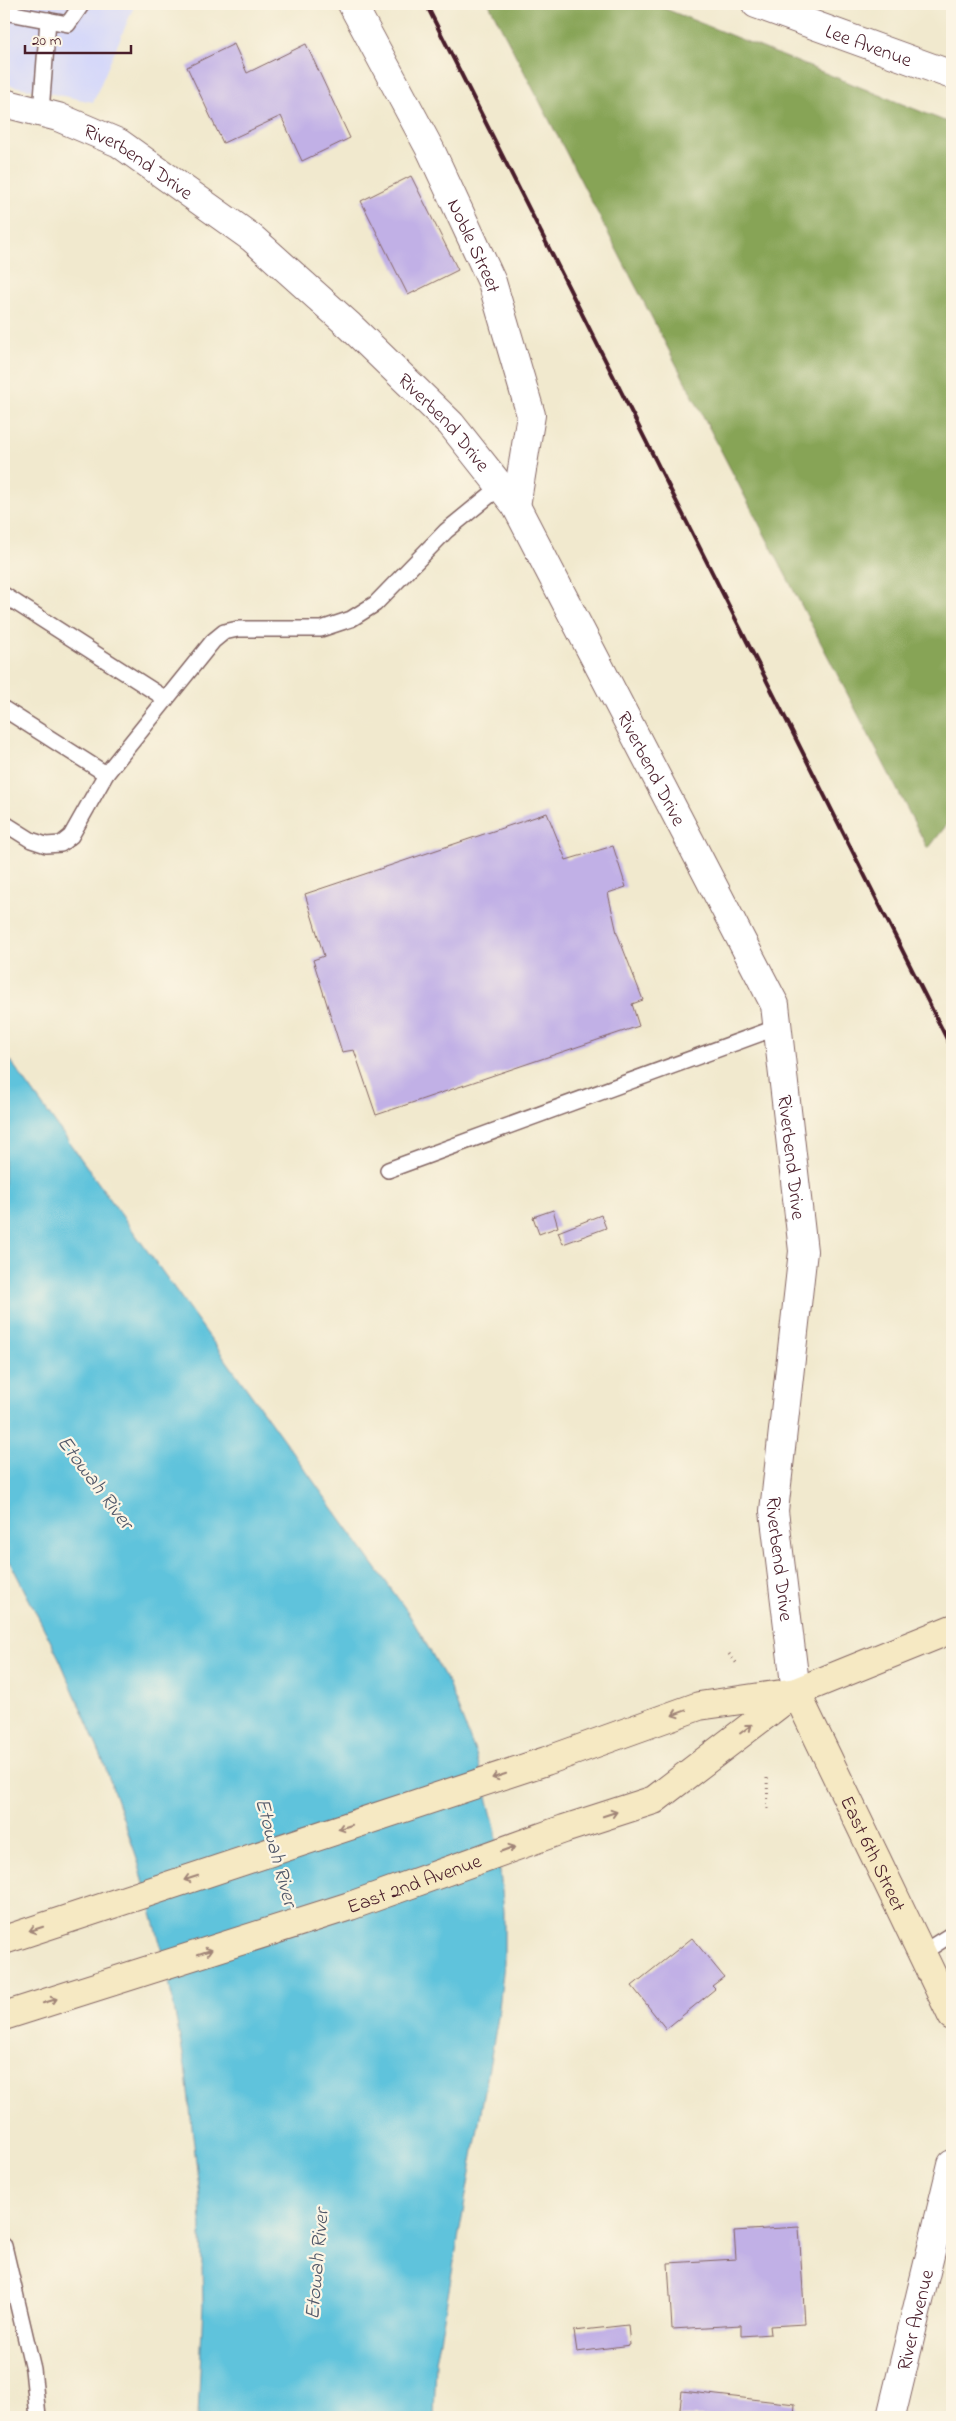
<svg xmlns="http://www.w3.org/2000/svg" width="956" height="2421" font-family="'Indie Flower',sans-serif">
  <rect width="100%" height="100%" fill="#fcf5e5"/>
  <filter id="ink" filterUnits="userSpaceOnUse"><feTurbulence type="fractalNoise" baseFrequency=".02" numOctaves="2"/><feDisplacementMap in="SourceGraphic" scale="10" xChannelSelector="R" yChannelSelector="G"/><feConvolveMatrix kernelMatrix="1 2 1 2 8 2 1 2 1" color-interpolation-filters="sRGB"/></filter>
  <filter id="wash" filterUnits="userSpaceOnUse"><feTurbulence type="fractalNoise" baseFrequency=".0096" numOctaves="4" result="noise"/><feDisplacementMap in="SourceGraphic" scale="20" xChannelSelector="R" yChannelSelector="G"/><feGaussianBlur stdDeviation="1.12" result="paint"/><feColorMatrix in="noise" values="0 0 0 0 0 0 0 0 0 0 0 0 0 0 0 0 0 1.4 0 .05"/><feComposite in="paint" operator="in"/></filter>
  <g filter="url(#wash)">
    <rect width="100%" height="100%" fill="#f1e9ce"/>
    <!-- built -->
    <polygon fill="#d5d8f9" points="4,4 135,4 93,102 4,84"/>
    <!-- forest -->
    <polygon fill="#87a456" stroke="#686240" points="489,4 653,4 952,124 952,818 928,849"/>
    <!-- water -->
    <polygon fill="#5ec3dc" stroke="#547184" points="4,1052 407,1611 447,1680 476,1754 496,1832 504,1911 504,1964 498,2017 436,2362 434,2417 198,2417 203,2303 200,2197 185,2065 165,1961 137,1858 102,1758 60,1660 4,1550"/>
    <g id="blocks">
      <!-- building -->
      <g fill="#c1b0e6">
        <polygon points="234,44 247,73 306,44 350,138 302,161 281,116 223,143 187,67"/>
        <polygon points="411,176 458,270 408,295 361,201"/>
        <polygon points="547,813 566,860 613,846 626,887 608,893 617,933 643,1000 632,1004 639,1026 376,1115 354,1050 342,1052 313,960 324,956 305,894"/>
        <polygon points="553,1210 558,1227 539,1234 533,1217"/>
        <polygon points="601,1215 606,1228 563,1244 558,1232"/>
        <polygon points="692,1938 724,1977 712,1986 715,1989 666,2029 632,1986"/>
        <polygon points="799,2227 805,2324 770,2326 771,2334 741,2336 741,2325 672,2329 668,2263 736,2259 734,2231"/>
        <polygon points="628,2325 630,2345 577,2352 574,2331"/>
        <polygon points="682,2391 795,2404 794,2417 679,2417"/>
      </g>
    </g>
  </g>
  <g filter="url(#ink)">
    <use href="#blocks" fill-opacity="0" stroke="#846664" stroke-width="1"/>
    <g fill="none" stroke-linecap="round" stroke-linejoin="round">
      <!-- service casing -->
      <g stroke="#846664" stroke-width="18">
        <g id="service">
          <polyline points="4,12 68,24 82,4"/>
          <polyline points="41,112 48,20"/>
          <polyline points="4,595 166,699"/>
          <polyline points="4,709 106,774"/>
          <polyline points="4,823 31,840 46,845 61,844 71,836 106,774 213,641 224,632 238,629 321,629 351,619 375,604 446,531 501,486"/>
          <polyline points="388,1170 778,1027"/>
          <polyline points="922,1953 952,1934"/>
          <polyline points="4,2246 33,2369 38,2417"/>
        </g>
      </g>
      <!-- minor casing -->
      <g stroke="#846664" stroke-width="30">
        <g id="minor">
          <path id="s1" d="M352 4 431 151 492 282 531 415 516 506"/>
          <path id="s2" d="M756 4 952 75"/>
          <path id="s3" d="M891 2417 952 2164"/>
        </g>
      </g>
      <!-- tertiary casing -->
      <g stroke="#846664" stroke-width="30">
        <g id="tertiary">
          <path id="s4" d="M4 103 58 117 119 143 252 238 350 326 451 424 516 506 775 1005 803 1251 774 1511 796 1692"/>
        </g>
      </g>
      <!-- secondary casing -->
      <g stroke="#846664" stroke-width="30">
        <g id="secondary">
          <path id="s5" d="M796 1692 952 2016"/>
          <polyline points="4,1940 546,1761 699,1706 796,1692 952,1629"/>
          <path id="s6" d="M4 2016 350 1906 564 1829 654 1800 794 1693"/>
        </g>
      </g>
      <!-- path -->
      <g stroke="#846664" stroke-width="3" stroke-dasharray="1 4" stroke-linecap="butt">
        <polyline points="729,1654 738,1665"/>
        <polyline points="767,1778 768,1810"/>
      </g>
      <!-- service -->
      <use href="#service" stroke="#fff" stroke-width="15"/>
      <!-- minor -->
      <use href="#minor" stroke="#fff" stroke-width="28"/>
      <!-- tertiary -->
      <use href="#tertiary" stroke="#fff" stroke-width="28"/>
      <!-- secondary -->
      <use href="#secondary" stroke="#f6e9c3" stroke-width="28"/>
      <!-- rail -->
      <polyline stroke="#4a1f2b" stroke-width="4" points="426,4 952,1049"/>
    </g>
    <!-- one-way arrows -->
    <defs><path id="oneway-shaft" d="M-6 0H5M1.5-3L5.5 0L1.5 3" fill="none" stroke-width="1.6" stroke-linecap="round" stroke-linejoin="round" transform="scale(1.25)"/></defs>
    <g stroke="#a08477">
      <use href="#oneway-shaft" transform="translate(679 1713) rotate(160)"/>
      <use href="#oneway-shaft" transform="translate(746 1729) rotate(-37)"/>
      <use href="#oneway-shaft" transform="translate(499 1776) rotate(162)"/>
      <use href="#oneway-shaft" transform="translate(610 1814) rotate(-18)"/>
      <use href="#oneway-shaft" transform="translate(345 1827) rotate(162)"/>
      <use href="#oneway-shaft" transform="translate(508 1849) rotate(-20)"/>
      <use href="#oneway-shaft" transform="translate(191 1878) rotate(162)"/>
      <use href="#oneway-shaft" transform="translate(36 1929) rotate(162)"/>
      <use href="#oneway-shaft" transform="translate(205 1952) rotate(-18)"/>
      <use href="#oneway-shaft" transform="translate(50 2001) rotate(-17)"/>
    </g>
  </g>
  <g text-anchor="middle" stroke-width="4.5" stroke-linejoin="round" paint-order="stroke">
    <!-- street labels -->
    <g font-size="20" fill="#4a1f2b" stroke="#fcf5e5">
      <text dy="7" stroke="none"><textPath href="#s2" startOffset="120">Lee Avenue</textPath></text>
      <text dy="7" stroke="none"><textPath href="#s4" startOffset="148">Riverbend Drive</textPath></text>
      <text dy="7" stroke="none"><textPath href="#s1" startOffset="271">Noble Street</textPath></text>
      <text dy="7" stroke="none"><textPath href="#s4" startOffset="552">Riverbend Drive</textPath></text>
      <text dy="7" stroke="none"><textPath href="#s4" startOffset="958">Riverbend Drive</textPath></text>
      <text dy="7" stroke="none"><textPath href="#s4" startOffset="1378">Riverbend Drive</textPath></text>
      <text dy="7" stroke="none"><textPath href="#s4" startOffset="1782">Riverbend Drive</textPath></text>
      <text dy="7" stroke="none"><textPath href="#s5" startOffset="179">East 6th Street</textPath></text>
      <text dy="7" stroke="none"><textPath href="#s6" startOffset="431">East 2nd Avenue</textPath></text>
      <text dy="7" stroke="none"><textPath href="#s3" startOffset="100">River Avenue</textPath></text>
    </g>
    <!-- water labels -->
    <g font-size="21" font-style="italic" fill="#515869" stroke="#fcf5e5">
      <text transform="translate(96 1482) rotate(53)" y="7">Etowah River</text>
      <text transform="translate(277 1852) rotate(75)" y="7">Etowah River</text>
      <text transform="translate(316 2264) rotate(-85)" y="7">Etowah River</text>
    </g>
  </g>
  <!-- margin -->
  <rect width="956" height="2421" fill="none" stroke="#fcf5e5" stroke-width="20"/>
  <!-- scale -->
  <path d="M25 45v8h106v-8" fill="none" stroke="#4a1f2b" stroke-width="2.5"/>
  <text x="32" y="45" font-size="15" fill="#4a1f2b" stroke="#fcf5e5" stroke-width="4" paint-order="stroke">20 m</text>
</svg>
